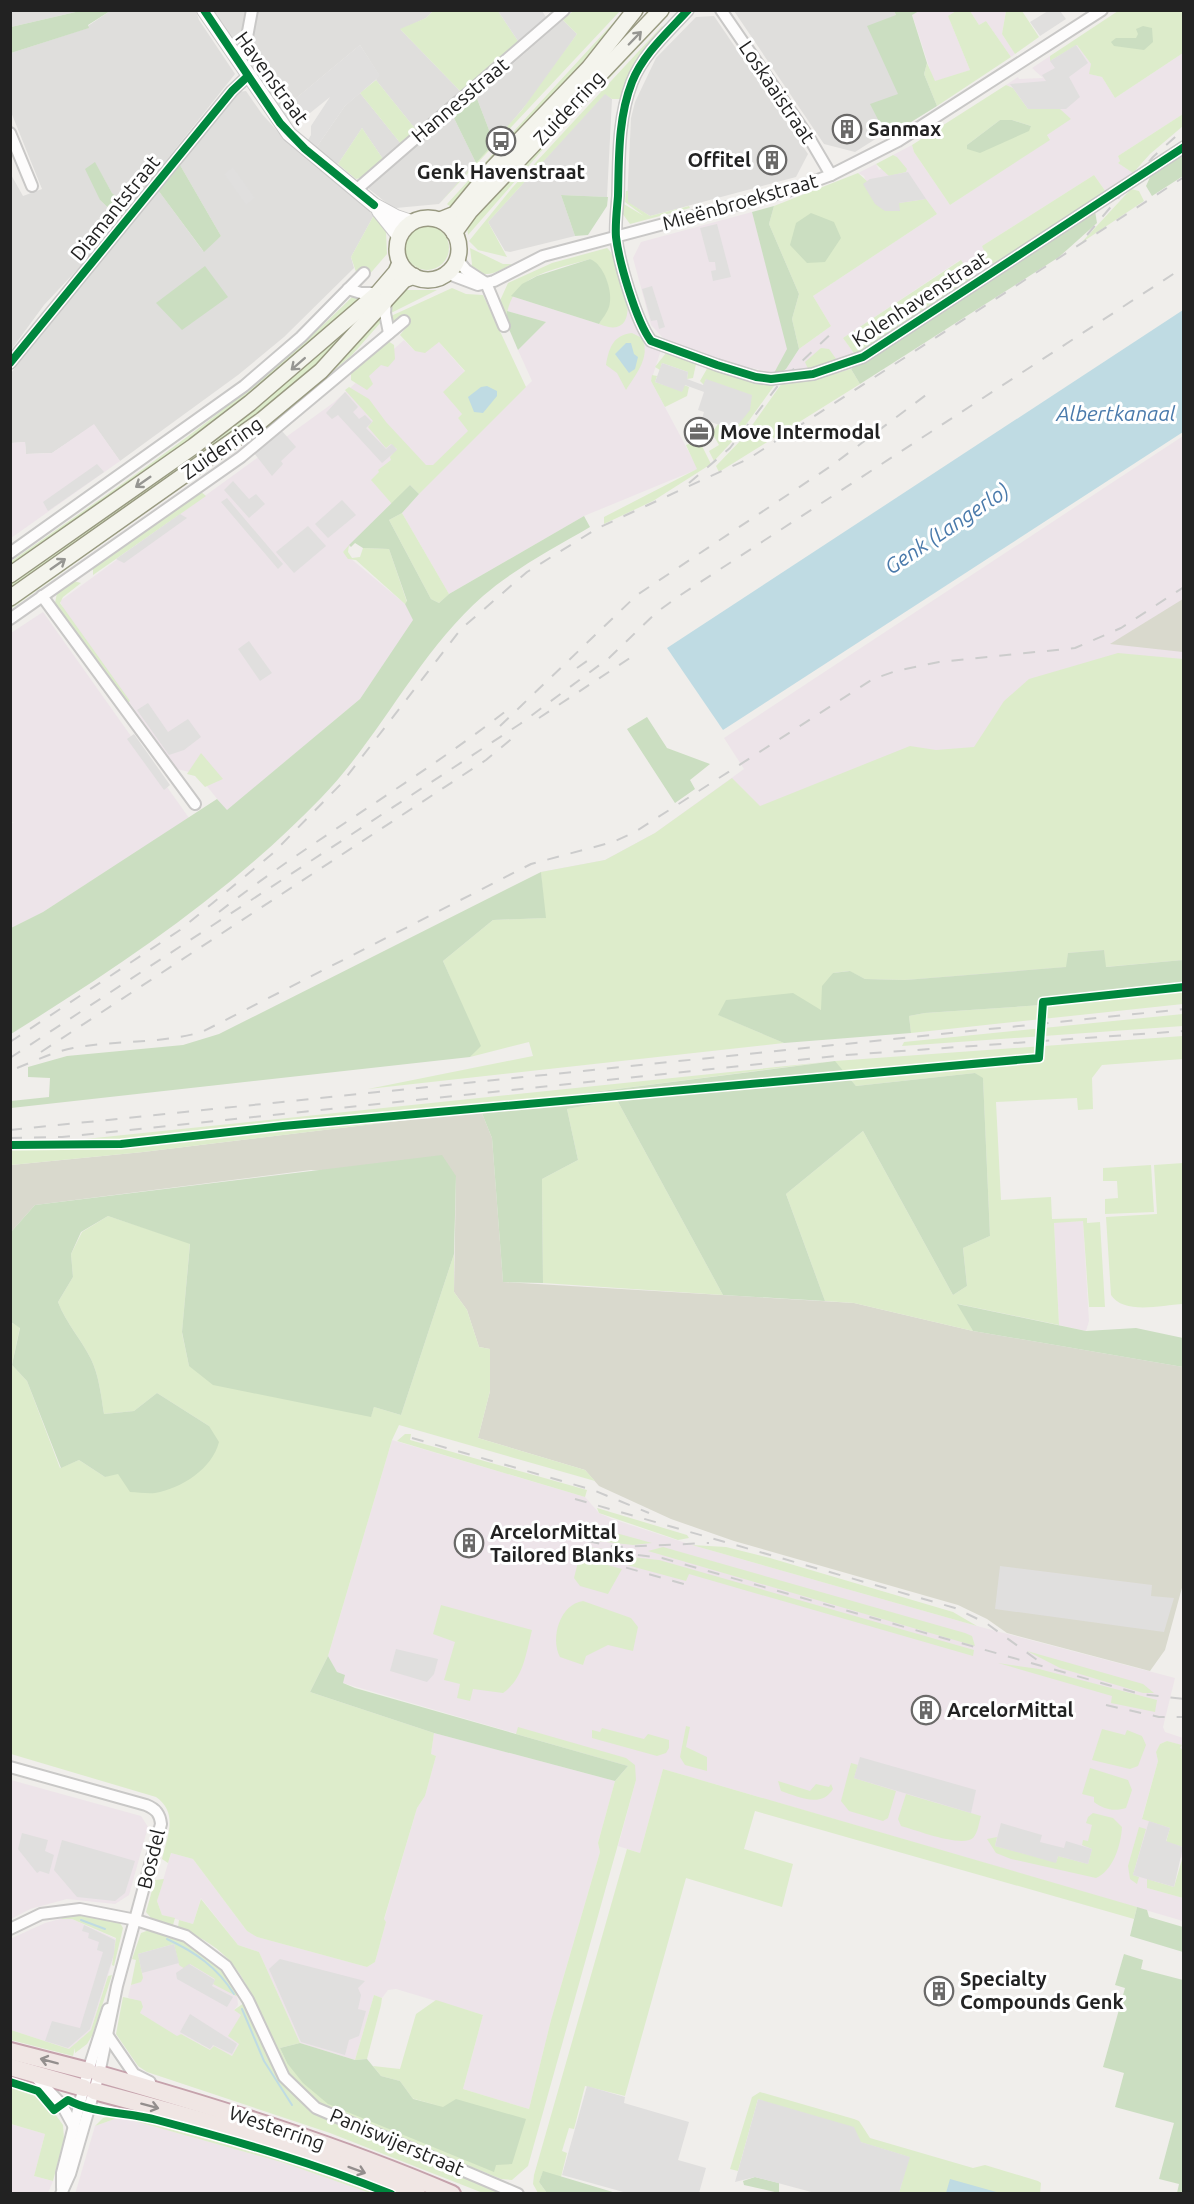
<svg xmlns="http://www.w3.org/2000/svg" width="1194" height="2204" font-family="Ubuntu,sans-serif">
  <rect width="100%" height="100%" fill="#f0eeeb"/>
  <!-- residential -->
  <g fill="#dfdedc">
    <polygon points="80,10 80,11 11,27 10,11"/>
    <polygon points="110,11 196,11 199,20 235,74 129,207 112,193 95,163 100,200 119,218 88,258 44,305 11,350 10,173 23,196 42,189 11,112 11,53 88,28 88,26"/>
    <polygon points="212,11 249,11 241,51"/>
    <polygon points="256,11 433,11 426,18 401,30 461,92 417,131 376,80 379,75 360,45 282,110 246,58"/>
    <polygon points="734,11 894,11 896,15 887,68 899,95 885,133 855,152 824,144"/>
    <polygon points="714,16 808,154 796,177 650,216 627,202 631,118 635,102 656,58 696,17"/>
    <polygon points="563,20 577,34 536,93 494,143 476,96"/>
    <polygon points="246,91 262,114 291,146 374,215 351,257 354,268 284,337 238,375 120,461 94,425 52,453 26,454 25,442 11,443 11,373 158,190 203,251 221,236 180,165 238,92"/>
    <polygon points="360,93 401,144 383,159 362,128 338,164 316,148 345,106"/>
    <polygon points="605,93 612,99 607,197 561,195 575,236 510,252 505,251 488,222"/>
    <polygon points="453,116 476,163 439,204 396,208 389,205 369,189 368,186"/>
  </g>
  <!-- industrial -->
  <g fill="#ede4e9">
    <polygon points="919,11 956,11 948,16 970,70 934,82 912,14"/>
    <polygon points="970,11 1006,11 1002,34 1015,54 1011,57 986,21 979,25"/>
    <polygon points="1077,45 1091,64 1090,74 1102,77 1115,98 1183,53 1183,114 1118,156 1120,161 1118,163 1133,173 1106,192 1094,175 982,246 997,264 974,279 960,260 843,338 856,356 809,371 779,374 786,369 799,349 831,326 813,296 937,214 875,204 864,176 858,173 876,164 879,170 897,157 893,155 912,145 914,152 950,205 1050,139 1013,88 1006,85 1018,77 1019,79 1043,78 1032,68 1050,56 1050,61"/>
    <polygon points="752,212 788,349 774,373 726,362 666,341 651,325 633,258 641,242"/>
    <polygon points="511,296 599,324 628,309 642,338 661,350 651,381 698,469 584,516 449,594 402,513 419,494 343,552 405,604 414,620 360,699 227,811 197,774 177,769 65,612 60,601 333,403 404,340 415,351 439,342 465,372 462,414 458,418 473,437 532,381 518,350 546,322 507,311"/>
    <polygon points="94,424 120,461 11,538 11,443 25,442 26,454 52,453"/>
    <polygon points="1183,436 1183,960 905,980 545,918 541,872 605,860 655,833 744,769 724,738"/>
    <polygon points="43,612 189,818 43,912 11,928 10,825 14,822 10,822 11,633"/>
    <polygon points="1083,1221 1089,1321 1086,1331 1059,1325 1054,1222"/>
    <polygon points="392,1440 585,1497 599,1513 612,1519 692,1545 977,1626 1175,1678 1163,1727 1165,1732 1183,1738 1183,1750 1180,1749 1181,1745 1167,1741 1160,1744 1156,1752 1158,1761 1142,1818 1170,1828 1166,1841 1183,1847 1183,1856 1147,1888 1183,1898 1183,1921 663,1769 640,1853 618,1846 636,1780 628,1766 343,1683 328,1656"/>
    <polygon points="434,1733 615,1781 598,1843 600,1852 551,2020 529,2109 463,2089 483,2015 396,1989 388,1990 382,1998 374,1995 355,2060 300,2043 259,1952 238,1945 201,1898 193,1924 162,1915 157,1901 171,1853 193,1859 247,1931 257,1937 367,1967 375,1962 386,1922 384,1920 417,1808 425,1796 436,1756 431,1754"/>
    <polygon points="11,1780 141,1816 148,1827 129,1895 115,1904 67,1899 30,1909 11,1919"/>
    <polygon points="60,1919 72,1919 116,1939 115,1953 91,2030 69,2049 11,2030 10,1939 45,1923"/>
    <polygon points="174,1944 237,1994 238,2005 234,2010 241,2015 239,2044 232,2056 214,2046 211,2050 181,2034 177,2037 140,2013 143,2007 128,1997 131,1985 140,1982 138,1954"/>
    <polygon points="120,2117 281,2162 370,2193 75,2194 95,2126"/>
    <polygon points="10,2124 45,2134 34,2176 53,2181 48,2193 11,2193"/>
  </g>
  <!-- construction -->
  <g fill="#d9d9cd">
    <polygon points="1183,599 1183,652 1110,644"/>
    <polygon points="481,1111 492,1138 503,1282 854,1303 973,1331 1183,1367 1183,1584 1165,1650 1150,1671 1007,1633 987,1619 958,1605 734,1541 671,1519 599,1486 585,1470 478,1438 490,1391 490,1349 479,1347 467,1310 454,1292 456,1176 311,1170 35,1205 11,1232 11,1165 143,1152"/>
  </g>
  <!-- grass -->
  <g fill="#ddeccb" fill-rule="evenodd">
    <polygon points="433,11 498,11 520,44 461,92 400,29 426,18"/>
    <polygon points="573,11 620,11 439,204 522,110 577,34 563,20"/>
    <polygon points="624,11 630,11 583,66 578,68 504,147 454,210 447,204"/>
    <polygon points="956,11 970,11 979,25 986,21 1011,57 937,106 924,74 927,63 935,81 970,70 948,16"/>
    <polygon points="1006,11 1022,11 1039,37 1015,54 1002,34"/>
    <polygon points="1118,11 1183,11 1183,53 1115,98 1102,77 1089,74 1091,64 1077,45 1050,61 1050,56"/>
    <path d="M655 19 660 24 545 147 468 235C466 221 469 216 483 210L593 91Z"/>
    <path d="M662 26 664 28C643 50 628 70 620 99H612L605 94 488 222 507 257 478 250 469 241 512 188Z"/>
    <polygon points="376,80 417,131 401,144 360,93"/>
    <path d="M1006 85 1013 88 1028 109H1060L1071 119 1047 135 1050 140 950 205 914 152 912 145ZM1000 120H1012L1031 126 967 145Z"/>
    <polygon points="1183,114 1183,126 1150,154 1133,173 1118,163 1120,161 1118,156"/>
    <polygon points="362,128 383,159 363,177 356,179 338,164"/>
    <polygon points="893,155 897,157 907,169 906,172 889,176 876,164"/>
    <polygon points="858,173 899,210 899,203 926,199 937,214 813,296 831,326 799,349 792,319 799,294 769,224 774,206"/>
    <polygon points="1094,175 1106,192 997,264 985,262 981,255 985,253 982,246"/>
    <polygon points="1131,189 1139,191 1144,201 1081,243"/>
    <polygon points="626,191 628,191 628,202 650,216 689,206 690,208 630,224 622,213 622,203 644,216 625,202"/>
    <polygon points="374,215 386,232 387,254 368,276 360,270 356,272 351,257"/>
    <circle cx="427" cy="248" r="22"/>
    <path d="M470 248 503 264H512C493 274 490 278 469 269L472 264Z"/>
    <path d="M607 248C617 254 652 346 599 324 614 299 613 279 590 259 551 271 509 274 506 322L498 305 508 283 552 263Z"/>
    <polygon points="961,260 974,279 856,356 843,338"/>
    <polygon points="452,288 466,294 483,295 526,387 419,494 410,485 392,504 371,480 379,472 378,470 391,460 390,457 397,449 391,444 386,448 368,427 373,421 345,390 349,387 369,399 386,422 426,465 433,465 468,431 458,418 462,414 443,392 465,371 439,342 425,353 415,351 400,335 408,325 402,317 393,321 391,316"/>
    <polygon points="404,289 407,290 437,290 389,314 390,303"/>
    <path d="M354 295 367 297 217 422 11 568 10 562C130 478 249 400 354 295Z"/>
    <polygon points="377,298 307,379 11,591 10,582"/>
    <polygon points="380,312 382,321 352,355 273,421 11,609 10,604 187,479"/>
    <path d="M632 333 642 338C651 357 636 374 626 390L617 373 606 365C609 348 613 335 632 333Z"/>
    <polygon points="388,341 394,345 395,359 388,367 381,365 369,376 373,384 367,390 351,380 351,374"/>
    <polygon points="821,348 829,349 839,363 809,371 805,362"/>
    <polygon points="666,353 696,364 693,378 687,379 688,372 662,363 660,370 655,367"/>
    <polygon points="708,367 744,379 776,383 740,433 714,461 709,451 719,445 712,433 718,424 734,430 706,379 704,385 700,381"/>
    <polygon points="851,369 860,384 719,472 716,466 743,438 782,383 809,381"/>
    <polygon points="652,375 657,376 655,382 682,391 684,385 689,387 687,396 665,407 651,381"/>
    <polygon points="699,440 711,464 653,501 604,524 604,517 697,469 686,445"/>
    <polygon points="200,491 206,496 93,575 93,568"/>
    <polygon points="402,513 449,594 439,603 431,599 389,520"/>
    <polygon points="349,545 348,552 352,558 360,557 363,548 389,549 407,602 405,604 356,560 348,559 343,552"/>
    <polygon points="74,581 81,583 63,597 60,603 130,701 126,704 55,603 57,593"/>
    <polygon points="1118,653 1183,659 1183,960 1105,967 1104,950 1068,953 1067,967 905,980 865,979 849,971 833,973 822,1010 726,1001 719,1015 784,1043 368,1089 533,1056 529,1042 470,1057 480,1046 443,961 493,920 545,918 541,872 605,860 655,833 732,778 760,806 910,746 936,750 974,747 1004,701 1029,679"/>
    <polygon points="201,753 223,779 205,787 195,776 187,774"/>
    <polygon points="1183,990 1183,1004 911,1033 909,1016 925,1013 1071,1003"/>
    <polygon points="1183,1014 1183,1026 902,1046 904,1042"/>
    <polygon points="1183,1036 1183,1059 1102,1065 1092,1078 1093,1109 1078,1110 1077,1098 996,1102 1001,1200 1051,1197 1052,1219 1087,1218 1087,1223 1100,1222 1105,1307 1089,1307 1083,1221 1054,1223 1059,1325 958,1304 973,1331 854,1303 825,1301 786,1194 863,1131 953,1295 967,1286 963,1248 990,1236 983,1079 975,1073 856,1086 834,1061 485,1106 481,1111 143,1152 11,1165 11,1142 66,1141 835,1061"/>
    <polygon points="617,1100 723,1295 543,1283 542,1179 578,1160 567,1109"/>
    <path d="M1183 1163V1304C1161 1305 1124 1315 1111 1295L1106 1217 1157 1214 1154 1165Z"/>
    <polygon points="1151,1165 1154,1212 1105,1214 1105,1199 1118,1198 1117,1181 1103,1181 1103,1168"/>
    <path d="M108 1216 190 1243 182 1333 189 1366 371 1416 374 1407 401 1415 454 1254V1292L467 1310 479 1347 490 1349V1391L478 1438 585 1470 595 1481 399 1425 392 1440 328 1656 310 1692 434 1733 431 1754 436 1756 425 1796 417 1808 384 1919 386 1922 375 1962 367 1967 257 1937 247 1931 193 1859 171 1853 168 1863 162 1859C167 1837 179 1813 156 1797L11 1754 10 1322 20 1327 12 1365 27 1381 60 1468 79 1460 105 1477 209 1426 157 1393 134 1411 104 1414C101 1395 99 1376 91 1359 81 1339 66 1323 58 1302L73 1277 71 1254 82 1232Z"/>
    <polygon points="405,1434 411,1434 410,1440 587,1490 585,1497 397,1441"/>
    <polygon points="597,1508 687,1535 689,1538 678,1540 599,1513"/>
    <polygon points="593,1530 605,1530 652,1543 633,1545 597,1541"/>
    <polygon points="692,1545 726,1547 770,1558 953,1612 977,1626"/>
    <polygon points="587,1547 603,1549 603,1554 659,1560 974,1650 973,1656 689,1574 686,1581 601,1558 600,1563 622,1569 608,1594 580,1586 574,1578 581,1550"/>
    <polygon points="663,1547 965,1633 972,1636 975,1646 648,1551"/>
    <path d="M583 1601 631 1618 638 1627 633 1651 608 1645 586 1656 583 1665 560 1657C550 1638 560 1604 583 1601Z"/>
    <path d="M441 1605 532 1630C526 1653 524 1678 503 1693L473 1689 470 1701 457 1698 460 1684 444 1680 455 1642 433 1634Z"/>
    <polygon points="1027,1651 1143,1684 1154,1693 1143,1693 1060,1668"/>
    <polygon points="998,1663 1039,1669 1157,1700 1155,1712 1111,1703 1112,1696"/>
    <polygon points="686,1726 690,1727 686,1747 707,1757 707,1771 685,1765 680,1757"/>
    <path d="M518 1727 626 1758 635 1765 636 1780 528 2166 512 2180 501 2179 325 2107C311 2097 298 2088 288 2073 263 2038 258 1991 228 1959 214 1944 196 1935 178 1927L179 1920 193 1924 201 1899 238 1945 259 1952 300 2043 280 2048 287 2063 443 2107 413 2099 400 2081 381 2076 373 2066 400 2069 416 2014 436 2000 483 2015 463 2089 529 2109 551 2020 600 1852 598 1843 615 1781 628 1766 516 1734Z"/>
    <polygon points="602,1728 644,1739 648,1734 669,1740 669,1748 666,1753 657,1756 592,1738 592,1730 600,1732"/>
    <polygon points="1102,1729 1125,1735 1127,1730 1142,1736 1146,1745 1138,1766 1130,1769 1092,1760"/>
    <polygon points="1167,1741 1182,1745 1180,1748 1184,1750 1183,1847 1166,1842 1170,1828 1142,1819 1158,1761 1156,1752 1160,1744"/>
    <polygon points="851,1763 858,1765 854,1778 896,1791 888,1818 883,1821 849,1811 841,1801"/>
    <path d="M1090 1768 1128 1780 1132 1790 1126 1808C1114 1812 1103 1809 1094 1802V1797L1082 1794Z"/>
    <polygon points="663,1769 1137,1907 1134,1919 755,1811 744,1849 793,1864 782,1907 686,1878 625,2096 585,2086 574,2129 569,2128 562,2151 567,2153 561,2177 543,2172 539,2182 547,2193 538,2193 533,2184 534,2175 627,1849 640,1853"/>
    <path d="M778 1781 810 1791 816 1784 829 1787 831 1784 833 1789C821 1809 797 1796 781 1791Z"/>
    <path d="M906 1794 981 1816C979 1822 978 1833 973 1838 962 1848 916 1830 901 1826L898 1819Z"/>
    <path d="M1093 1813 1113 1818 1122 1827C1121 1845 1113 1871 1096 1878L1011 1859 996 1853 987 1839 997 1837 995 1846 1056 1862 1058 1856 1088 1864 1092 1849 1082 1845 1083 1840 1088 1841 1092 1825 1086 1823 1088 1817Z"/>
    <polygon points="1139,1827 1146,1829 1133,1875 1139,1877 1137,1884 1130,1879 1128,1866"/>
    <polygon points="1183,1856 1183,1898 1147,1888 1147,1879 1174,1887"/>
    <polygon points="164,1879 157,1901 162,1915 175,1918 173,1925 152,1919 146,1912 155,1880"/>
    <polygon points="70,1915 93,1916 120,1923 123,1928 114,1966 112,1965 116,1938 72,1919 60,1919"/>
    <path d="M149 1930C188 1938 217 1960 239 1992L236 1996 213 1984 215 1979 190 1964 185 1969 179 1965 174 1944 138 1954 143 1978 141 1982 131 1985 136 1960 132 1959 141 1933Z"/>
    <polygon points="112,1975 93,2034 87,2044 75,2053 75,2048 73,2056 11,2040 11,2030 69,2049 91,2030 108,1976"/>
    <polygon points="374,1995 382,1998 381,2005 367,2059 355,2060"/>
    <path d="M123 1997 141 2001 143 2007 140 2013 177 2036 181 2034 210 2050 214 2046 232 2056 239 2044 228 2036 241 2015 234 2010 244 2003C265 2050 277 2086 322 2117L435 2162 505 2193H483L330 2133 147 2072 138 2066 116 2034Z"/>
    <polygon points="11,2084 35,2091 42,2096 63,2125 64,2139 53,2181 34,2176 45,2134 11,2124"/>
    <polygon points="760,2092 854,2119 859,2121 870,2138 973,2168 985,2165 1038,2181 1041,2183 1040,2194 899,2193 909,2157 860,2142 758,2099 738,2171 730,2169 752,2097"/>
    <polygon points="125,2113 228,2139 387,2193 370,2193 281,2162 120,2117 95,2126 103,2118"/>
  </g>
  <!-- forest -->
  <g fill="#cbdec1">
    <polygon points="80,11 110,11 88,25 89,28 11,53 11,27"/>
    <polygon points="894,11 919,11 912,15 927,63 924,74 937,106 887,137 870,104 898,94 867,26 896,15"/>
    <polygon points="1143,26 1152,28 1153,42 1144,50 1114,46 1111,42 1116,38 1136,38 1138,34 1136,29"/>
    <polygon points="476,96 494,143 476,163 453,116"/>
    <polygon points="1000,120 1012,120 1031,126 1029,131 980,153 967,149 967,145"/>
    <polygon points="1183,153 1183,176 1152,196 1146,186 1151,175"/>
    <polygon points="95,162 112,193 129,207 119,218 100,200 85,169"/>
    <polygon points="180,165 221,236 204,252 158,190"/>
    <polygon points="561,195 608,197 607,206 588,235 575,236"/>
    <polygon points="774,206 769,224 799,294 792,319 799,349 786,369 779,374 774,373 787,349 752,212"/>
    <polygon points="1095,211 1097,223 1059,257 860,384 851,369"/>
    <polygon points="811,213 834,222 841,238 825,262 807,263 790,245 796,223"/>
    <path d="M590 259C604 264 614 293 609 307 607 313 602 319 599 324L511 296 522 284 537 276Z"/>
    <polygon points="205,266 228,297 182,330 156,303"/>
    <polygon points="507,311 546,322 518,350 506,322"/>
    <path d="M410 485 419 494 402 513 389 520 431 599 439 603 449 594 584 516 590 527C554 548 514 569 483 596 418 653 381 736 321 798 228 894 123 964 11 1034V928L43 912 217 799 227 810 360 699 413 620 405 604 407 601 389 549 363 548 355 543 351 547 349 545Z"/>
    <polygon points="647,717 667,748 710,764 690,780 695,789 675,803 627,729"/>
    <polygon points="541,872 546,918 493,920 443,961 481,1046 470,1057 11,1108 11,1101 49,1097 50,1078 28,1077 28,1067 67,1056 183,1045 219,1034"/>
    <polygon points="1104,950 1106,967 1183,960 1183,990 1071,1003 925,1013 909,1016 911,1033 784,1043 718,1015 726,1000 793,993 821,1010 822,986 833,973 850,971 865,979 905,980 1066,967 1068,953"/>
    <polygon points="835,1061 856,1086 975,1073 983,1078 990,1236 963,1248 967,1286 953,1295 863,1131 786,1194 825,1301 723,1295 617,1100 567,1109 578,1160 542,1179 543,1283 503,1282 492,1138 481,1111 485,1106"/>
    <path d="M442 1155 456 1176 454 1254 401 1415 374 1407 371 1417 213 1385 189 1366 182 1332 190 1244 108 1216 81 1232 71 1254 73 1277 58 1302C66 1323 81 1339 91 1359 99 1376 101 1395 104 1414L134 1411 157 1393 209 1426 219 1442C212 1469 182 1488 155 1493 147 1494 138 1492 130 1492L118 1474 105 1477 79 1460 61 1468 27 1381 12 1365 20 1328 11 1322V1232L35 1205Z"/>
    <polygon points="957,1304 1086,1331 1136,1328 1183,1338 1183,1367 973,1331"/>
    <polygon points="328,1656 337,1672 345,1675 343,1683 355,1688 628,1766 615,1781 434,1733 310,1692"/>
    <polygon points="1137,1907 1147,1910 1149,1917 1183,1927 1183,1952 1130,1936"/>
    <polygon points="1124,1954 1143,1960 1141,1969 1183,1980 1183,2193 1177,2193 1179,2184 1159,2179 1174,2123 1115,2107 1124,2073 1103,2067 1125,1988 1115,1985"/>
    <polygon points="300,2043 355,2060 367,2059 381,2076 400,2081 413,2099 443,2107 456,2099 526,2119 512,2164 496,2165 494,2172 328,2104 303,2083 287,2063 280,2048"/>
    <polygon points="543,2171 616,2193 547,2193 539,2182"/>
    <polygon points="755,2177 779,2183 779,2193 744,2185 743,2181"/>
  </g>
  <!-- parking -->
  <g fill="#e0dfde">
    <polygon points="498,11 542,11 548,20 520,44"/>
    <polygon points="1048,11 1060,11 1066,19 1040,36 1030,22"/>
    <polygon points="360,45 380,76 345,106 316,148 308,140 311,135 311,126 330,97 295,125 295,116 288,120 282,110"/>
    <polygon points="1076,45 1088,63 1069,77 1080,97 1066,109 1028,109 1010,84 1046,81 1042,75 1055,68 1050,61"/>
    <polygon points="233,167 255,198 246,205 224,174"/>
    <polygon points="908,172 926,199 899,203 900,211 885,211 875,204 863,184 870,179"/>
    <polygon points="717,224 731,277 713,281 711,271 716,270 715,262 709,262 700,228"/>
    <polygon points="652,286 665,327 659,329 657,320 651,321 642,289"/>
    <polygon points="662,363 688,372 687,379 703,385 706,379 752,395 750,410 734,430 702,419 704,412 698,410 704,392 685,385 682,392 655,382"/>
    <polygon points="345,392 358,407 353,412 359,419 365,415 372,422 366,428 386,449 392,444 397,450 382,463 338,415 332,419 326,413"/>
    <polygon points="282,431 296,447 281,461 283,464 272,476 254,453"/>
    <polygon points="97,464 104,472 48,511 43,502"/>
    <polygon points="233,481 249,499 256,494 265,504 249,518 224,490"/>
    <polygon points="227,498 283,564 278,569 221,502"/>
    <polygon points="342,500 356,515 328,538 315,524"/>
    <polygon points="180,514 187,518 124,563 116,559"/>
    <polygon points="308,526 326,546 294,573 276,552"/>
    <polygon points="249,641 272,673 260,681 238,649"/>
    <polygon points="148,703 168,732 188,719 201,737 184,750 169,755 137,710"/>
    <polygon points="134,734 170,785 164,790 127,739"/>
    <polygon points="1000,1566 1152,1585 1151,1596 1174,1598 1164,1632 995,1609"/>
    <polygon points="396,1649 438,1659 434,1674 427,1682 390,1671"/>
    <polygon points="860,1757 976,1790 971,1813 854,1778"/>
    <polygon points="1149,1821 1170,1828 1166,1841 1183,1847 1174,1887 1133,1875"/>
    <polygon points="1001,1823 1042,1835 1040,1842 1064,1848 1066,1841 1092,1849 1088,1864 1058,1856 1056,1863 995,1846"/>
    <polygon points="22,1833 48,1840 45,1851 54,1855 49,1874 40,1871 37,1873 18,1849"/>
    <polygon points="62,1840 135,1861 125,1893 115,1901 77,1897 54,1870"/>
    <polygon points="84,1925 115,1940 114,1954 90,2029 68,2048 45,2041 52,2021 80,2028 103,1952 97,1950 99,1942 88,1938 89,1933 82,1931"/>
    <polygon points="174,1944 179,1963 142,1973 138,1954"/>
    <polygon points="280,1959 365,1981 358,1988 361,1995 358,2009 366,2011 359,2036 349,2040 345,2055 301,2042 269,1969"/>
    <polygon points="189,1964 215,1980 212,1986 233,1997 227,2007 177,1979 176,1973"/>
    <polygon points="190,2014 237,2044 232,2054 213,2045 210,2049 180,2032"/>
    <polygon points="587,2086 625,2097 624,2103 689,2122 678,2160 706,2168 699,2193 627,2193 562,2175"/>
    <polygon points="758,2099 854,2127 861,2142 910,2157 899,2193 815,2193 755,2177 735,2182"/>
  </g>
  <!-- water -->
  <g fill="#bfdbe3">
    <polygon points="1183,310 1183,432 723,730 667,648"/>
    <polygon points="626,343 631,343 634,354 638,357 635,369 629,373 615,354"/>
    <polygon points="487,386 497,391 497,396 483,413 474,412 468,397 481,387"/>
    <polygon points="950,2179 1000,2193 946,2193"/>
  </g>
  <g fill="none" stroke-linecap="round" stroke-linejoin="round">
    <!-- stream -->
    <g stroke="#bfdbe3" stroke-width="2">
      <polyline points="81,1920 105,1929"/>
      <path d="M167 1939C195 1952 217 1967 234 1994"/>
      <polyline points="242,2009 264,2061 292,2105"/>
    </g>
    <!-- minor casing -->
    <g stroke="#c9c8c7" stroke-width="14">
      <g id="minor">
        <path d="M688 10C668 32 643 54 632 82 618 118 619 157 618 196 617 209 615 224 616 237 619 262 636 321 651 341L717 365 756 377 771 379 813 374 863 357 1184 147"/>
        <polyline points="721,10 811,141 831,175"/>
        <polyline points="247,37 252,10"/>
        <polyline points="239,62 245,45"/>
        <polyline points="10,133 32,186"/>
        <polyline points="356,190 564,10"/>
        <polyline points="457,259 466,270 486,283"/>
        <polyline points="446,273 478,285 494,281 543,256 788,191 831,175 898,141 1102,10"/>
        <polyline points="486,283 504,326"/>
        <polyline points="348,289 361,293 378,293"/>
        <polyline points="386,300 385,313 389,333"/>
        <polyline points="10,363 232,91 248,76"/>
        <polyline points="10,553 244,386 301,337 364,273"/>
        <polyline points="42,596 195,804"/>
        <polyline points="10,619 241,457 404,321"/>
        <path d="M10 1767 146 1805C156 1809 160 1814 161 1824L117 1986 99 2074 70 2174 61 2194"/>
        <polyline points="10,1929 41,1914 80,1909 136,1920 186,1936 226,1966 248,2000 284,2077 316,2108 518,2194"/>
        <polyline points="108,2036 134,2074 150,2082"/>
        <polyline points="33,2074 62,2105 74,2127"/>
        <polyline points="62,2188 62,2173 88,2071 108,2009"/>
      </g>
    </g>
    <!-- tertiary casing -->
    <g stroke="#c9c8c7" stroke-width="16">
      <g id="tertiary">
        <polyline points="204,10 289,134 374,205 396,217 411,222"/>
        <polyline points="379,211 399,236"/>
      </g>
    </g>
    <!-- secondary casing -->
    <g stroke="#999a82" stroke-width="18">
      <g id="secondary">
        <circle cx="428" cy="249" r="31"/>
        <polyline points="440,220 455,214 493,168 589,68 635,10"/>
        <polyline points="454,233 470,211 661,10"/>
        <polyline points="10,575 194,446 250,403 378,293 396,272 400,263"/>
        <polyline points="10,598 262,420 321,371 404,280 414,276"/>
      </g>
    </g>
    <!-- trunk casing -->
    <g stroke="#c5a2ac" stroke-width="20">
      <g id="trunk">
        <polyline points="10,2051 88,2071"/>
        <polyline points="10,2067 84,2088"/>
        <path d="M99 2074C219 2108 337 2145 452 2194"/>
        <path d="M94 2091C204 2120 312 2150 417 2194"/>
      </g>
    </g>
    <!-- minor -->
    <use href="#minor" stroke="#fdfcfc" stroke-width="10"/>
    <!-- tertiary -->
    <use href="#tertiary" stroke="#fdfcfc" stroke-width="14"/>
    <!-- secondary -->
    <use href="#secondary" stroke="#f4f4ed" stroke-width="15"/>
    <!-- trunk -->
    <use href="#trunk" stroke="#f0e6e4" stroke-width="16"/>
    <!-- rail -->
    <g stroke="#ccc" stroke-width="2" stroke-dasharray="12 12" stroke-linecap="butt">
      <polyline points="1087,235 1153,157 1184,129"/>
      <polyline points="689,483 730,448 783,379 836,329"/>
      <polyline points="577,668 587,661"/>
      <polyline points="539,718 639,652"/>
      <polyline points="500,726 637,595 831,466 930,392"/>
      <path d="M219 912C311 840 413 783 506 711"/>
      <polyline points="10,1042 180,930 272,854 341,784 461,629 527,572 598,528 748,459 1184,177"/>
      <polyline points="41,1052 486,760 515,736"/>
      <polyline points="10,1058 520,724 609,658 657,612 679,596 1184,267"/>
      <path d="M17 1068C35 1061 53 1052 73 1048 116 1040 159 1044 202 1032L531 864 613 842 635 832 873 679 896 671 939 662 1075 648 1121 628 1184 587"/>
      <polyline points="10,1130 1184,1009"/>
      <polyline points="10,1138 62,1137 121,1131 846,1055 1184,1031"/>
      <polyline points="412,1438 593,1490 649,1513"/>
      <polyline points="575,1499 955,1608 986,1623 1040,1662"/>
      <polyline points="564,1536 616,1547 709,1543"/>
      <polyline points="614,1552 662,1558 1140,1694 1184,1699"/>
      <polyline points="603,1561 687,1585"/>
      <polyline points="1106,1705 1159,1717 1184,1717"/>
    </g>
    <!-- cycleway casing -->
    <g stroke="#fff" stroke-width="11">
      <g id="cycleway">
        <polyline points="204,10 280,123 305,149 374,205"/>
        <path d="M688 10C668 32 643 54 632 82 618 118 619 157 618 196 617 209 615 224 616 237 619 262 636 321 651 341L717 365 756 377 771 379 813 374 863 357 1184 147"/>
        <polyline points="10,363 232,91 248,76"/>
        <polyline points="10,1145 121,1144 283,1126 1039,1058 1043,1002 1184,987"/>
        <path d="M10 2082 38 2091 54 2110 68 2100C93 2114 129 2112 157 2120 237 2141 314 2163 391 2194"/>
      </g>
    </g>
    <!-- cycleway -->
    <use href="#cycleway" stroke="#00873e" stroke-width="8"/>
  </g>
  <!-- one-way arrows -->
  <defs><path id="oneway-shaft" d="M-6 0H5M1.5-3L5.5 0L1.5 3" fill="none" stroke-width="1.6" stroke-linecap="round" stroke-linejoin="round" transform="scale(1.5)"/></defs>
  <g stroke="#969692">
    <use href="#oneway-shaft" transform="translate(635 38) rotate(-46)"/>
    <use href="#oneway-shaft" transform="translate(298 364) rotate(139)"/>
    <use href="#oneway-shaft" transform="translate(143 482) rotate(145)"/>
    <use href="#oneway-shaft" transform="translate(58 564) rotate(-35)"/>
  </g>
  <g stroke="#938e8d">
    <use href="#oneway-shaft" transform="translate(49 2061) rotate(-165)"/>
    <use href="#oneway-shaft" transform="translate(150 2106) rotate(15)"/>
    <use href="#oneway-shaft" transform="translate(357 2170) rotate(20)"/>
  </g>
  <!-- icons -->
  <defs>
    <g id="building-ring" transform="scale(1.5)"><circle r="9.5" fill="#fff" stroke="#6a6968" stroke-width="1.5"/><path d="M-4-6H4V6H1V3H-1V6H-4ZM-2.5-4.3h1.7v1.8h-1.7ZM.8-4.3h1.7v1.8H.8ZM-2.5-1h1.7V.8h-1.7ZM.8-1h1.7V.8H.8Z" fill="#6a6968"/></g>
    <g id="bus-ring" transform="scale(1.5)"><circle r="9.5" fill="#fff" stroke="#6a6968" stroke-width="1.5"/><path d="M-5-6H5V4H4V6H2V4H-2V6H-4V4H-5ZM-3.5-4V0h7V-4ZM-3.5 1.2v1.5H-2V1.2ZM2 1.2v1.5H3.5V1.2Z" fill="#6a6968"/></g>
    <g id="office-ring" transform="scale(1.5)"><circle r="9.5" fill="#fff" stroke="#6a6968" stroke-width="1.5"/><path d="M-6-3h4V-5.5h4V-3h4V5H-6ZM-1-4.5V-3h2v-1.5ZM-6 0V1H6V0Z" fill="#6a6968"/></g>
  </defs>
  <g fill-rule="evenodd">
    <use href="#building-ring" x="847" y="129"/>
    <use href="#bus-ring" x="501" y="141"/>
    <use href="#building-ring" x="772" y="160"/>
    <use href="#office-ring" x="699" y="432"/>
    <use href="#building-ring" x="469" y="1543"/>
    <use href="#building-ring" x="926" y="1710"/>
    <use href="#building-ring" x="939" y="1991"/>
  </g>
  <g text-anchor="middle" stroke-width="6" stroke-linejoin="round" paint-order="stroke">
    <!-- street labels -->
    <g font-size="20" fill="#222" stroke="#fff">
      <text transform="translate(272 78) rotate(54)" y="7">Havenstraat</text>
      <text transform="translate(777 92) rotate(56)" y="7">Loskaaistraat</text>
      <text transform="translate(460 100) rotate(-40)" y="7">Hannesstraat</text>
      <text transform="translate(569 108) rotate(-47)" y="7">Zuiderring</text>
      <text transform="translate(740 202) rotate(-16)" y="7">Mieënbroekstraat</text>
      <text transform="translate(115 208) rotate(-51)" y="7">Diamantstraat</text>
      <text transform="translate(920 299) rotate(-33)" y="7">Kolenhavenstraat</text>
      <text transform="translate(222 448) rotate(-35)" y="7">Zuiderring</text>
      <text transform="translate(151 1859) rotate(-76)" y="7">Bosdel</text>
      <text transform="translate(277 2128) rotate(19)" y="7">Westerring</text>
      <text transform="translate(397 2142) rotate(23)" y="7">Paniswijerstraat</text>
    </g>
    <!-- poi labels -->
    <g font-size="20" font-weight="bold" fill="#222" stroke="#fff" text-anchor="start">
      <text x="868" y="136">Sanmax</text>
      <text x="751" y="167" text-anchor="end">Offitel</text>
      <text x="501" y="179" text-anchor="middle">Genk Havenstraat</text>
      <text x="720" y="439">Move Intermodal</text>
      <text x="490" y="1539">ArcelorMittal<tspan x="490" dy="23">Tailored Blanks</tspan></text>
      <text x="947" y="1717">ArcelorMittal</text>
      <text x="960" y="1986">Specialty<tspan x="960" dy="23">Compounds Genk</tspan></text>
    </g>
    <!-- water labels -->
    <g font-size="21" font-style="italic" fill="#4a7aab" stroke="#fff">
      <text x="1116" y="421">Albertkanaal</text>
      <text transform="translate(947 529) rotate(-34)" y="7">Genk (Langerlo)</text>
    </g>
  </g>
  <!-- border -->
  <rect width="1194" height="2204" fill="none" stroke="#222222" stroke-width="24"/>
</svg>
